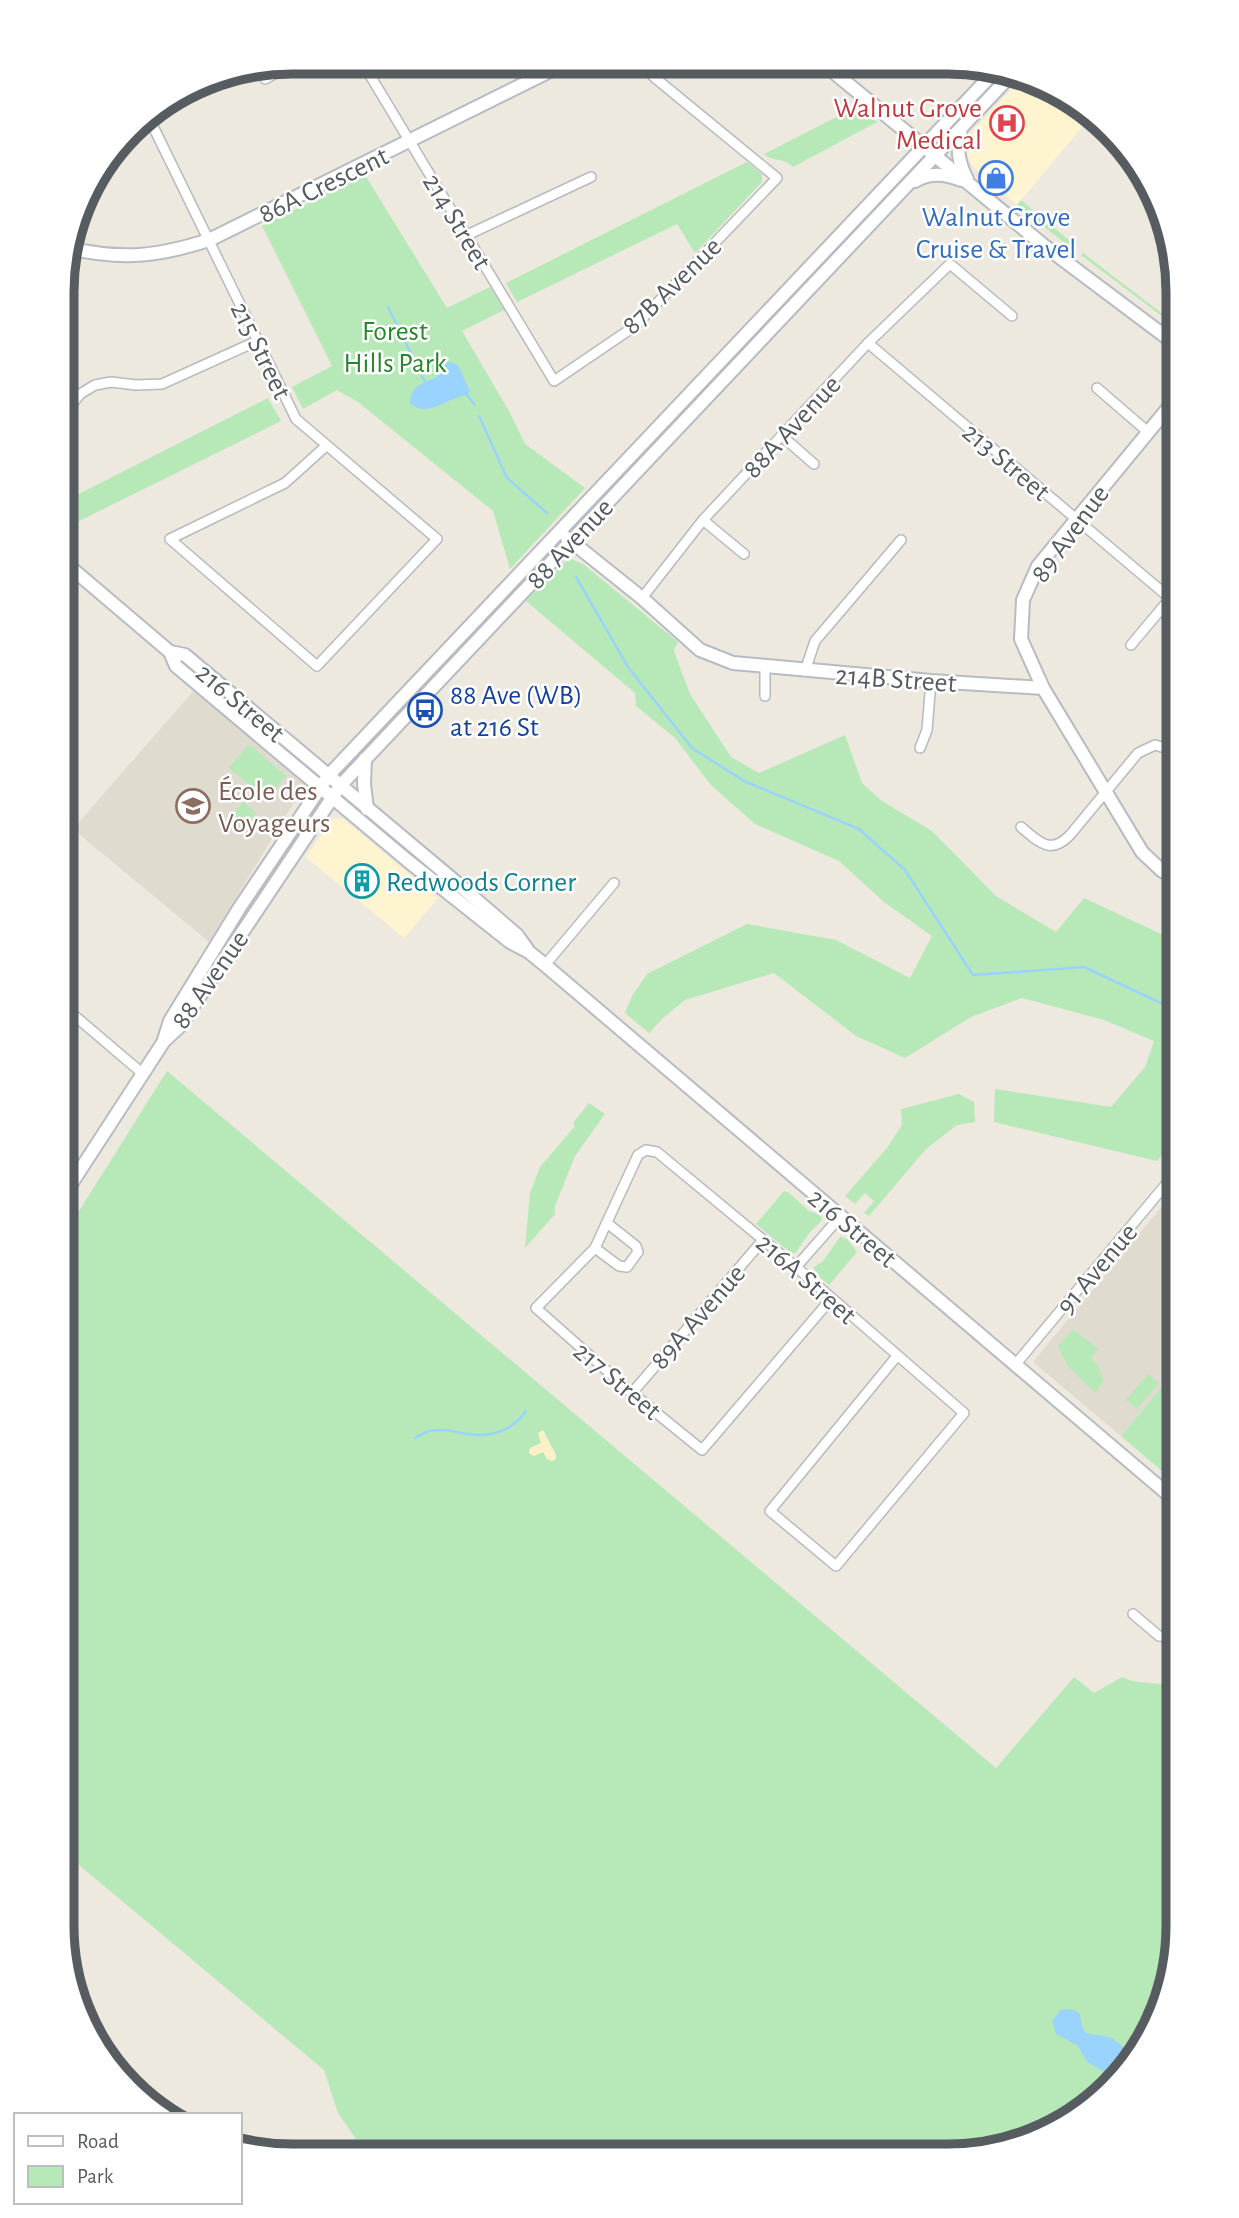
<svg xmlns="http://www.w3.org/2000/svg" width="1239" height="2218" font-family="'Alegreya Sans',sans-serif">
  <rect width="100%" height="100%" fill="#ede9de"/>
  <!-- commercial -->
  <g fill="#fff4d0">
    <polygon points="1020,80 1092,115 1017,205 974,168 966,153 967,144 973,130"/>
    <polygon points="332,819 343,819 438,898 404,938 306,857"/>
  </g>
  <!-- education -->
  <g fill="#dfdbce">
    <polygon points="196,688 306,783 209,942 73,829"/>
    <polygon points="1177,1188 1177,1368 1121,1436 1033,1362"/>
  </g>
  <!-- green -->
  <g fill="#b7e8b7">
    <path d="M858 106 877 122 793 167C784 157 773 162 764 154Z"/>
    <polygon points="747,162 762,174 762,182 695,253 677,224 517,302 506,283"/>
    <polygon points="365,175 447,308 490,287 504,310 462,331 509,411 525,444 585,488 510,569 493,511 358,402 337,390 303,409 292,387 332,366 262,226"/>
    <polygon points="1021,200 1071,242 1078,242 1072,249 1017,205"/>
    <polygon points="1083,253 1164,315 1167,320 1081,255"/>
    <polygon points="268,398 281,421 63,529 63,502"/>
    <polygon points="571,559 583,564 678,642 674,651 690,694 731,757 759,773 845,735 862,783 882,801 932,831 996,896 1056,932 1084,898 1174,940 1178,934 1177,1138 1157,1161 994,1122 995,1089 1111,1107 1145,1067 1154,1041 1104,1020 1022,998 971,1017 905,1058 856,1036 774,973 685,1000 664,1017 649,1033 625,1013 632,996 647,974 747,924 836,940 910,978 932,936 884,902 839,861 755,824 711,785 675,738 636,706 635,693 526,601 566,561"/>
    <polygon points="249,744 286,776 266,800 229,768"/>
    <polygon points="243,802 256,813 238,835 225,825"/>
    <polygon points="167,1071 996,1768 1074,1677 1094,1693 1122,1677 1132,1681 1177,1686 1177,1942 1160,2014 1130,2067 1087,2109 1022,2144 947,2157 367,2155 338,2113 324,2070 61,1850 62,1238"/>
    <polygon points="959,1094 974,1102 975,1122 957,1125 926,1149 869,1216 864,1213 874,1201 865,1193 855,1204 845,1196 887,1148 902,1125 901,1109"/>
    <polygon points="589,1103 605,1114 575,1156 555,1206 555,1214 525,1248 530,1193 540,1167 575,1126 573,1123"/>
    <path d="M784 1191 788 1192 809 1211 820 1215 822 1219C820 1223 817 1225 814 1228 807 1234 801 1246 795 1253H791L756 1224Z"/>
    <polygon points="840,1237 847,1239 857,1252 829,1285 815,1273 814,1267 823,1261"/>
    <polygon points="1073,1329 1098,1349 1091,1358 1098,1365 1104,1381 1095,1393 1067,1365 1058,1346"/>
    <polygon points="1177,1368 1177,1484 1121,1436"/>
    <polygon points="1148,1374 1159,1383 1137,1409 1126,1400"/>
  </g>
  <!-- sand -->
  <polygon fill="#fef1c7" points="543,1430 556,1455 556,1459 552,1461 547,1459 543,1452 534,1456 529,1453 530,1448 541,1443 538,1433"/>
  <!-- water -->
  <g fill="#9bd3ff">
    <path d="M450 362 458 365 470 391 467 395C448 398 426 419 410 403 410 386 423 383 437 377L441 366Z"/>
    <path d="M1066 2009 1074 2010 1080 2014C1083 2037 1086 2033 1105 2036 1117 2039 1130 2051 1132 2063L1123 2074 1114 2075 1106 2073 1087 2062 1078 2046 1056 2034 1052 2021 1060 2010Z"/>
  </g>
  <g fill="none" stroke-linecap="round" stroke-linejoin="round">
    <!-- stream -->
    <g stroke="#9bd3ff" stroke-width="2.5">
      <polyline points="388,307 425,382"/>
      <polyline points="467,395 475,405"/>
      <polyline points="479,416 507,478 547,513"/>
      <polyline points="576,577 628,667 692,748 744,781 859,829 905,870 973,975 1084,967 1178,1011"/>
      <path d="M415 1438C420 1436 425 1432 430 1431 443 1428 455 1432 468 1434 491 1438 513 1430 526 1411"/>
    </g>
    <!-- street casing -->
    <g stroke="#b6babf" stroke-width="12">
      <g id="street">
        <polyline points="362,62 554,381 635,326 777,178 654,77 641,63"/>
        <polyline points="265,79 298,61"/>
        <polyline points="147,114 296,419 437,539 317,666 170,539 285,483 326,446"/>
        <polyline points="465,236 591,177"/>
        <polyline points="868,343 1178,605"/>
        <polyline points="1097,388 1148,432"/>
        <polyline points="63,416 80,394 95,385 111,382 136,385 162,384 257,341"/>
        <polyline points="782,436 814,464"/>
        <polyline points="703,520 744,554"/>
        <polyline points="642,598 703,520 868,343 950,264 1012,316"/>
        <polyline points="1131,645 1178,589"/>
        <polyline points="765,667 765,696"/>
        <polyline points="805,671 815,641 901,540"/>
        <polyline points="920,748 927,730 931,681"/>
        <path d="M1021 827C1038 841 1050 856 1070 835L1138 753 1155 745 1165 748 1178 759"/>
        <polyline points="545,965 614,883"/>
        <polyline points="62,1005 142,1073"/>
        <polyline points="595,1248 619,1266 627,1267 638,1252 636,1246 607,1223"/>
        <polyline points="796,1267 840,1217"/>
        <polyline points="831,1299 702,1450 632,1393 536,1308 595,1248 638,1155 646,1150 657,1152 796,1267 964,1413 836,1566 770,1511 897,1356"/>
        <polyline points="1015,1365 1177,1171"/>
        <polyline points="632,1393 763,1240"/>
        <polyline points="1133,1614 1159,1636 1177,1637"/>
      </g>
    </g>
    <!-- secondary casing -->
    <g stroke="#b7bbc2" stroke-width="16">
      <g id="secondary">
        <polyline points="825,65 1042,244 1178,346"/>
        <path d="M961 129C956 147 958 162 967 179"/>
        <path d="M915 181C931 172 945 174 961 180"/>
        <path d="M68 248C122 260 156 257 209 240L566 63"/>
        <polyline points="567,538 642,598 700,650 733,663 931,681 1043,688"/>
        <polyline points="63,561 170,652 176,666 408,861 510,942 529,952 545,965 1177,1502"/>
        <polyline points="170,652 185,655 451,878 517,935 527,949"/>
        <polyline points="365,759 364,784 367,809"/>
        <polyline points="1178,880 1161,870 1142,852 1043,688 1021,639 1023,600 1038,566 1178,396"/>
        <polyline points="164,1040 170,1021 240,907 328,776 998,68"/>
        <polyline points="62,1198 164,1041 179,1027 340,786 1011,75"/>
      </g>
    </g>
    <!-- street -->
    <use href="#street" stroke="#fff" stroke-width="9"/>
    <!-- secondary -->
    <use href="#secondary" stroke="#fff" stroke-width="12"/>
  </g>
  <!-- icons -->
  <defs>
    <g id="hospital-ring" transform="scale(1.75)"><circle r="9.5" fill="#fff" stroke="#e0444e" stroke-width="1.5"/><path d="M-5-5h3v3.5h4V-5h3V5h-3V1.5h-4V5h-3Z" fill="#e0444e"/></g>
    <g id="shop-ring" transform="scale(1.75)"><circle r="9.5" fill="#fff" stroke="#3f7fe0" stroke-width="1.5"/><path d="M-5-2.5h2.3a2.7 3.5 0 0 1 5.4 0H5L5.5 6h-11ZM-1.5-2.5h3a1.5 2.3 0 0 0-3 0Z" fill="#3f7fe0"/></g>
    <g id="bus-ring" transform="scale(1.75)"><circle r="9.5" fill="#fff" stroke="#1a4fb4" stroke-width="1.5"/><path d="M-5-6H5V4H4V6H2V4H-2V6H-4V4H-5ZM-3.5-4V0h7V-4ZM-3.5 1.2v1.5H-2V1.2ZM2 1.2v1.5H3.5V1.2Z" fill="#1a4fb4"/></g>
    <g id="school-ring" transform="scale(1.75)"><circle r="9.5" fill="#fff" stroke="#8d6e63" stroke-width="1.5"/><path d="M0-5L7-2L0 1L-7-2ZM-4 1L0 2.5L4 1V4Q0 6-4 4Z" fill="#8d6e63"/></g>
    <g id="building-ring" transform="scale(1.75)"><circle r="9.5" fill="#fff" stroke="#0f9aa8" stroke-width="1.5"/><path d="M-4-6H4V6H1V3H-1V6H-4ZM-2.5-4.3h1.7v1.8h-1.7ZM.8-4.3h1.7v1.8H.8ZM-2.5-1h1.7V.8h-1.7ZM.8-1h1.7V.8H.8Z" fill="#0f9aa8"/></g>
  </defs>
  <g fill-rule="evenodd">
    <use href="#hospital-ring" x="1007" y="123"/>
    <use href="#shop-ring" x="996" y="178"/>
    <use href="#bus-ring" x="425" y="710"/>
    <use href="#school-ring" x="193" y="806"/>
    <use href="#building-ring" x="362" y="881"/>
  </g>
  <g text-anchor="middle" stroke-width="5" stroke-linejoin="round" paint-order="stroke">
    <!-- health labels -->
    <g font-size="28" fill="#be3a42" stroke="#fff" text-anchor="end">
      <text x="982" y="117">Walnut Grove<tspan x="982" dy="32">Medical</tspan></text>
    </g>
    <!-- street labels -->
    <g font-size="28" fill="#575c61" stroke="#fff">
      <text transform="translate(323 184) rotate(-26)" y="10">86A Crescent</text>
      <text transform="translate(458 221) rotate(59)" y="10">214 Street</text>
      <text transform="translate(671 285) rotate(-44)" y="10">87B Avenue</text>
      <text transform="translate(262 350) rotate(64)" y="10">215 Street</text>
      <text transform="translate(791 426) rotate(-47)" y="10">88A Avenue</text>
      <text transform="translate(1007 461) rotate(40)" y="10">213 Street</text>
      <text transform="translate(1069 533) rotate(-54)" y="10">89 Avenue</text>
      <text transform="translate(569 543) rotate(-47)" y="10">88 Avenue</text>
      <text transform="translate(896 678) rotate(4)" y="10">214B Street</text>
      <text transform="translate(241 702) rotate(40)" y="10">216 Street</text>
      <text transform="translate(209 979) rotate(-55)" y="10">88 Avenue</text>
      <text transform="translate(853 1227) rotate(40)" y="10">216 Street</text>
      <text transform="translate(1096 1268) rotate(-50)" y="10">91 Avenue</text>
      <text transform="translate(807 1278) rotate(41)" y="10">216A Street</text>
      <text transform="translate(697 1316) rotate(-49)" y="10">89A Avenue</text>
      <text transform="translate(618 1380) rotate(40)" y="10">217 Street</text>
    </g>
    <!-- shop labels -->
    <g font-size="28" fill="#366cbe" stroke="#fff">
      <text x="996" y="226">Walnut Grove<tspan x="996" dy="32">Cruise &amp; Travel</tspan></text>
    </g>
    <!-- park labels -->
    <g font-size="28" fill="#2b852f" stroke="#fff">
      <text x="395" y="340">Forest<tspan x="395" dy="32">Hills Park</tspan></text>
    </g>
    <!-- transit labels -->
    <g font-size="28" fill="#164399" stroke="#fff" text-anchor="start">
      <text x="450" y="704">88 Ave (WB)<tspan x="450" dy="32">at 216 St</tspan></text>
    </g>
    <!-- education labels -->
    <g font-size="28" fill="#785e54" stroke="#fff" text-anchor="start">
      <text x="218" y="800">École des<tspan x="218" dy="32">Voyageurs</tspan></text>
    </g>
    <!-- culture labels -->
    <g font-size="28" fill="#0d838f" stroke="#fff" text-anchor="start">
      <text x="386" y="891">Redwoods Corner</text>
    </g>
  </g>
  <!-- crop -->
  <path d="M0 0H1239V2218H0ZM292 74H948A218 218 0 0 1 1166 292V1926A218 218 0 0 1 948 2144H292A218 218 0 0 1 74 1926V292A218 218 0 0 1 292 74Z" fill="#fff" fill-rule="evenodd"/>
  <path fill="none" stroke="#575c61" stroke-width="9" d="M292 74H948A218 218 0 0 1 1166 292V1926A218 218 0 0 1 948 2144H292A218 218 0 0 1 74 1926V292A218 218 0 0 1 292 74Z"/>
  <!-- legend -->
  <rect x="14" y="2113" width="228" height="91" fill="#ffffff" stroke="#bcbec0" stroke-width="2"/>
  <rect x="28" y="2136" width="35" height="10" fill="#ffffff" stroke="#bcbec0" stroke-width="2"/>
  <text x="77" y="2148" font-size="21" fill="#575c61">Road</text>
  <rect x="28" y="2166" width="35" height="21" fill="#b7e8b7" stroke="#bcbec0" stroke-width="2"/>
  <text x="77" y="2183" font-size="21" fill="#575c61">Park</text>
</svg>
